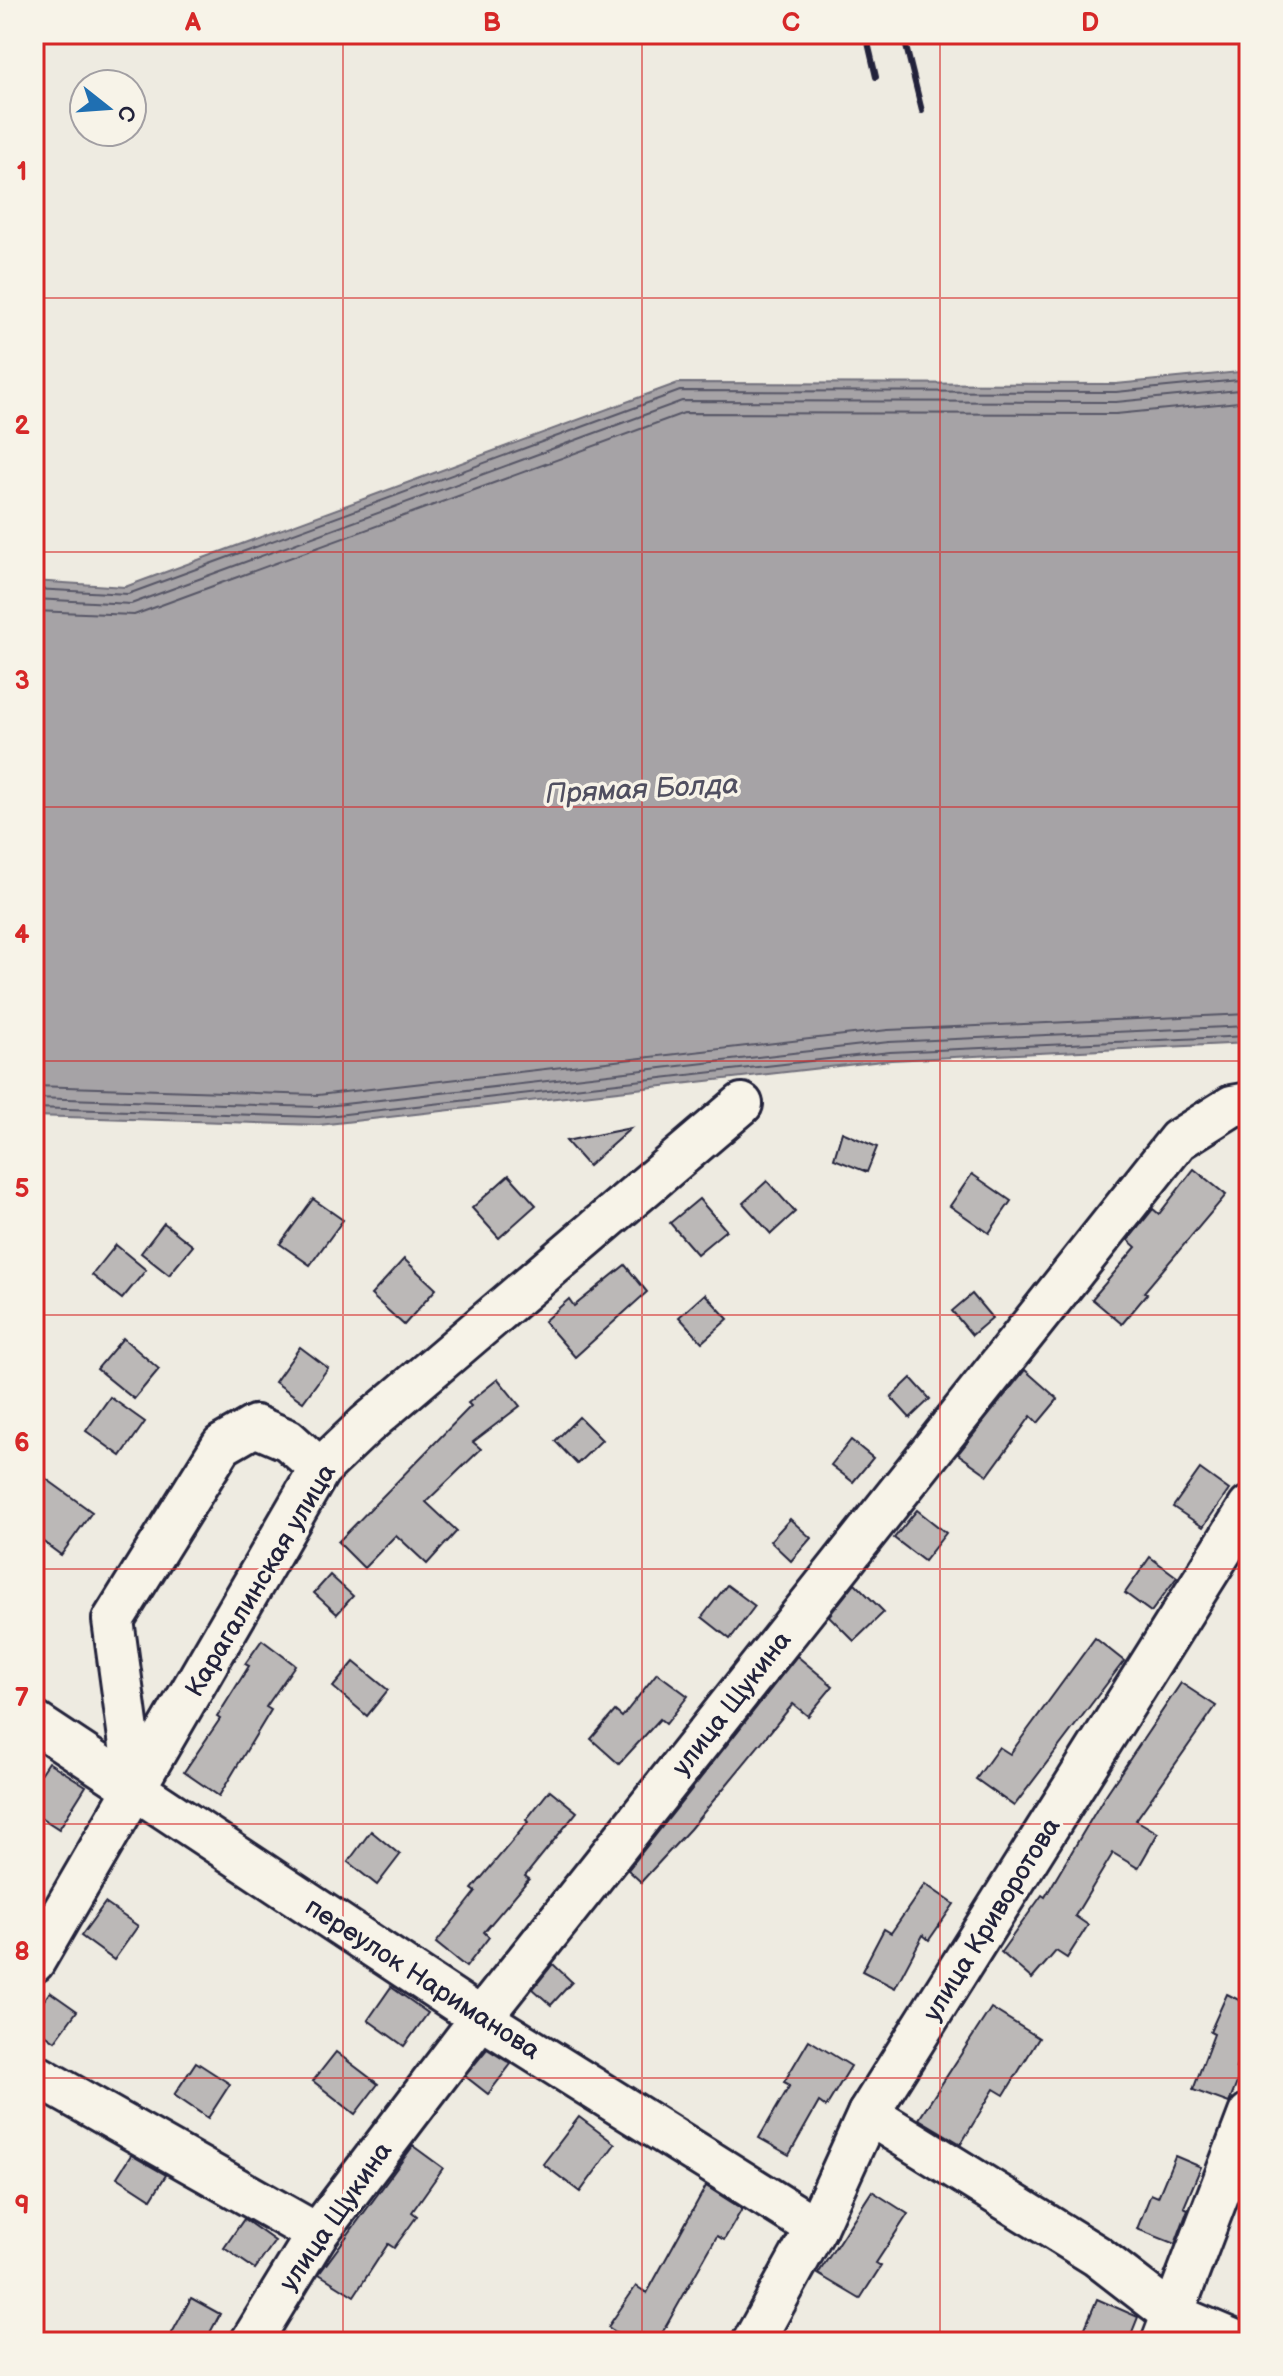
<svg xmlns="http://www.w3.org/2000/svg" width="1283" height="2376" font-family="'Balsamiq Sans',sans-serif">
  <rect width="100%" height="100%" fill="#eeebe1"/>
  <filter id="ink" filterUnits="userSpaceOnUse"><feTurbulence type="fractalNoise" baseFrequency=".0125" numOctaves="2"/><feDisplacementMap in="SourceGraphic" scale="16" xChannelSelector="R" yChannelSelector="G"/><feConvolveMatrix kernelMatrix="1 2 1 2 8 2 1 2 1" color-interpolation-filters="sRGB"/></filter>
  <g filter="url(#ink)">
    <!-- water -->
    <polygon fill="#a6a3a6" stroke="#716f7b" stroke-width="2" points="1249,371 1249,1043 891,1060 319,1125 34,1116 34,581 125,587 678,383 1116,384"/>
    <g fill="none" stroke-linecap="round" stroke-linejoin="round">
      <!-- shore -->
      <g stroke="#575666" stroke-width="2">
        <polyline points="34,589 128,594 680,391 1116,392 1249,379"/>
        <polyline points="34,599 131,604 682,401 1116,402 1249,389"/>
        <polyline points="34,611 134,615 684,413 1116,414 1249,401"/>
        <polyline points="34,1086 318,1095 888,1030 1249,1014"/>
        <polyline points="34,1098 318,1107 889,1042 1249,1026"/>
        <polyline points="34,1108 319,1117 890,1052 1249,1036"/>
      </g>
    </g>
    <!-- building -->
    <g fill="#bbb8b7" stroke="#22223b" stroke-width="2">
      <polygon points="631,1128 588,1166 566,1141"/>
      <polygon points="842,1132 877,1147 867,1172 834,1159"/>
      <polygon points="1194,1169 1226,1195 1144,1292 1147,1294 1122,1324 1092,1299 1136,1247 1128,1240 1153,1209 1159,1214"/>
      <polygon points="972,1174 1011,1201 989,1233 950,1206"/>
      <polygon points="509,1175 536,1205 499,1238 472,1208"/>
      <polygon points="767,1181 795,1212 771,1234 743,1203"/>
      <polygon points="313,1199 343,1220 310,1265 280,1244"/>
      <polygon points="699,1199 726,1230 697,1254 670,1223"/>
      <polygon points="164,1223 193,1246 169,1275 141,1253"/>
      <polygon points="116,1245 146,1270 122,1299 92,1275"/>
      <polygon points="404,1259 436,1289 404,1325 371,1295"/>
      <polygon points="625,1265 647,1292 575,1357 544,1321 569,1299 574,1306"/>
      <polygon points="705,1294 728,1319 702,1342 679,1317"/>
      <polygon points="972,1294 992,1318 972,1335 952,1311"/>
      <polygon points="123,1338 159,1369 134,1399 97,1369"/>
      <polygon points="300,1347 328,1368 303,1402 275,1382"/>
      <polygon points="1025,1370 1058,1399 1038,1423 1031,1416 988,1475 958,1454"/>
      <polygon points="911,1378 930,1399 910,1418 891,1397"/>
      <polygon points="498,1379 520,1406 473,1442 481,1449 426,1502 457,1531 427,1564 396,1535 364,1568 338,1542 471,1406 468,1403"/>
      <polygon points="110,1397 145,1422 121,1456 86,1431"/>
      <polygon points="579,1417 602,1440 577,1464 555,1441"/>
      <polygon points="851,1440 873,1458 853,1482 831,1465"/>
      <polygon points="1200,1469 1229,1490 1203,1527 1173,1507"/>
      <polygon points="34,1470 92,1512 61,1555 34,1535"/>
      <polygon points="917,1510 946,1533 924,1561 894,1538"/>
      <polygon points="790,1519 811,1538 791,1561 770,1541"/>
      <polygon points="1150,1557 1177,1577 1151,1612 1125,1593"/>
      <polygon points="330,1575 353,1596 337,1614 314,1593"/>
      <polygon points="855,1583 884,1612 854,1641 829,1616"/>
      <polygon points="727,1585 755,1606 730,1639 702,1617"/>
      <polygon points="1095,1638 1124,1661 1014,1806 976,1779 999,1747 1010,1754"/>
      <polygon points="262,1640 295,1665 266,1707 271,1710 219,1796 184,1772 220,1719 217,1717 249,1666 245,1664"/>
      <polygon points="797,1656 833,1686 808,1716 793,1704 690,1829 641,1882 628,1870"/>
      <polygon points="354,1662 388,1690 367,1716 333,1687"/>
      <polygon points="657,1673 688,1696 666,1724 660,1719 619,1764 591,1739 615,1711 622,1717"/>
      <polygon points="1181,1683 1216,1706 1136,1820 1158,1833 1138,1868 1113,1853 1075,1916 1088,1925 1067,1958 1056,1951 1032,1979 1001,1952 1042,1895 1045,1897 1103,1799"/>
      <polygon points="48,1762 86,1786 59,1829 34,1813 34,1783"/>
      <polygon points="550,1790 577,1812 525,1876 529,1879 484,1932 489,1937 466,1967 436,1943 476,1892 472,1889 528,1822 526,1820"/>
      <polygon points="371,1831 400,1855 377,1885 348,1862"/>
      <polygon points="925,1884 954,1904 929,1940 923,1935 895,1988 862,1971 884,1929 891,1933"/>
      <polygon points="105,1903 138,1926 114,1960 81,1936"/>
      <polygon points="553,1964 572,1982 551,2005 533,1989"/>
      <polygon points="391,1987 428,2013 404,2046 368,2020"/>
      <polygon points="50,1992 77,2011 55,2041 34,2026 34,2014"/>
      <polygon points="1227,1994 1249,2005 1249,2039 1236,2068 1242,2070 1229,2103 1193,2090 1214,2034 1210,2032"/>
      <polygon points="991,2008 1039,2038 1004,2095 994,2089 961,2144 919,2119"/>
      <polygon points="809,2040 851,2066 826,2107 819,2102 789,2155 759,2138 790,2085 784,2082"/>
      <polygon points="487,2049 511,2064 488,2094 465,2076"/>
      <polygon points="336,2052 378,2084 355,2114 313,2081"/>
      <polygon points="196,2062 230,2084 208,2118 174,2095"/>
      <polygon points="579,2117 615,2144 580,2192 543,2164"/>
      <polygon points="413,2146 443,2168 412,2212 417,2216 394,2248 388,2244 354,2296 319,2274"/>
      <polygon points="131,2155 166,2175 151,2199 117,2177"/>
      <polygon points="1175,2156 1201,2167 1184,2207 1188,2209 1175,2244 1137,2229 1151,2194 1158,2197"/>
      <polygon points="706,2186 742,2209 724,2240 717,2236 657,2342 631,2342 608,2327 636,2286 647,2293"/>
      <polygon points="872,2191 908,2214 876,2263 881,2266 860,2299 818,2274"/>
      <polygon points="244,2219 275,2241 255,2269 224,2248"/>
      <polygon points="191,2298 220,2314 205,2342 167,2342"/>
      <polygon points="1097,2299 1138,2317 1128,2342 1079,2342"/>
    </g>
    <g fill="none" stroke-linecap="round" stroke-linejoin="round">
      <!-- minor casing -->
      <g stroke="#22223b" stroke-width="46">
        <g id="minor">
          <polyline points="34,1722 481,2018 816,2228"/>
          <polyline points="136,1790 113,1620 222,1445 255,1426 288,1440 320,1469"/>
          <polyline points="34,1962 320,1469 366,1425 742,1104"/>
          <polyline points="34,2074 317,2234"/>
          <polyline points="868,2114 1097,2256 1172,2314 1238,2342"/>
          <polyline points="251,2342 317,2234 481,2018 1178,1140 1232,1106 1249,1103"/>
          <polyline points="753,2342 816,2228 868,2114 1249,1507"/>
          <polyline points="1162,2342 1249,2114"/>
        </g>
      </g>
      <!-- minor -->
      <use href="#minor" stroke="#f7f3e8" stroke-width="40"/>
      <!-- rail -->
      <g stroke="#22223b" stroke-width="6">
        <polyline points="866,34 876,77"/>
        <polyline points="903,34 922,111"/>
      </g>
    </g>
  </g>
  <!-- grid -->
  <path fill="none" stroke="#d62828" stroke-width="2" stroke-opacity="0.55" d="M343 34V2342M642 34V2342M940 34V2342M34 298H1249M34 552H1249M34 807H1249M34 1061H1249M34 1315H1249M34 1569H1249M34 1824H1249M34 2078H1249"/>
  <g text-anchor="middle" stroke-width="7" stroke-linejoin="round" paint-order="stroke">
    <!-- street labels -->
    <g font-size="26" fill="#22223b" stroke="#f7f3e8">
      <text transform="translate(260 1580) rotate(-59)" y="9">Карагалинская улица</text>
      <text transform="translate(731 1703) rotate(-52)" y="9">улица Щукина</text>
      <text transform="translate(991 1919) rotate(-58)" y="9">улица Криворотова</text>
      <text transform="translate(423 1978) rotate(33)" y="9">переулок Нариманова</text>
      <text transform="translate(335 2216) rotate(-55)" y="9">улица Щукина</text>
    </g>
    <!-- water labels -->
    <g font-size="28" font-style="italic" fill="#504f60" stroke="#f7f3e8">
      <text transform="translate(642 788) rotate(-3)" y="10">Прямая Болда</text>
    </g>
  </g>
  <!-- margin -->
  <rect width="1283" height="2376" fill="none" stroke="#f7f3e8" stroke-width="88"/>
  <!-- north arrow -->
  <g transform="translate(108 108) rotate(107)"><circle r="38" fill="#f7f3e8" stroke="#a29fa3" stroke-width="2"/>
  <path d="M0-6L14 30L0 20L-14 30Z" fill="#1f6fb2"/>
  <text y="-12" font-size="22" font-weight="bold" text-anchor="middle" fill="#22223b">С</text>
  </g>
  <rect x="44" y="44" width="1195" height="2288" fill="none" stroke="#d62828" stroke-width="3"/>
  <g font-size="26" text-anchor="middle" font-weight="bold" fill="#d62828">
    <text x="193" y="31">A</text>
    <text x="492" y="31">B</text>
    <text x="791" y="31">C</text>
    <text x="1090" y="31">D</text>
    <text x="22" y="180">1</text>
    <text x="22" y="434">2</text>
    <text x="22" y="689">3</text>
    <text x="22" y="943">4</text>
    <text x="22" y="1197">5</text>
    <text x="22" y="1451">6</text>
    <text x="22" y="1706">7</text>
    <text x="22" y="1960">8</text>
    <text x="22" y="2214">9</text>
  </g>
</svg>
